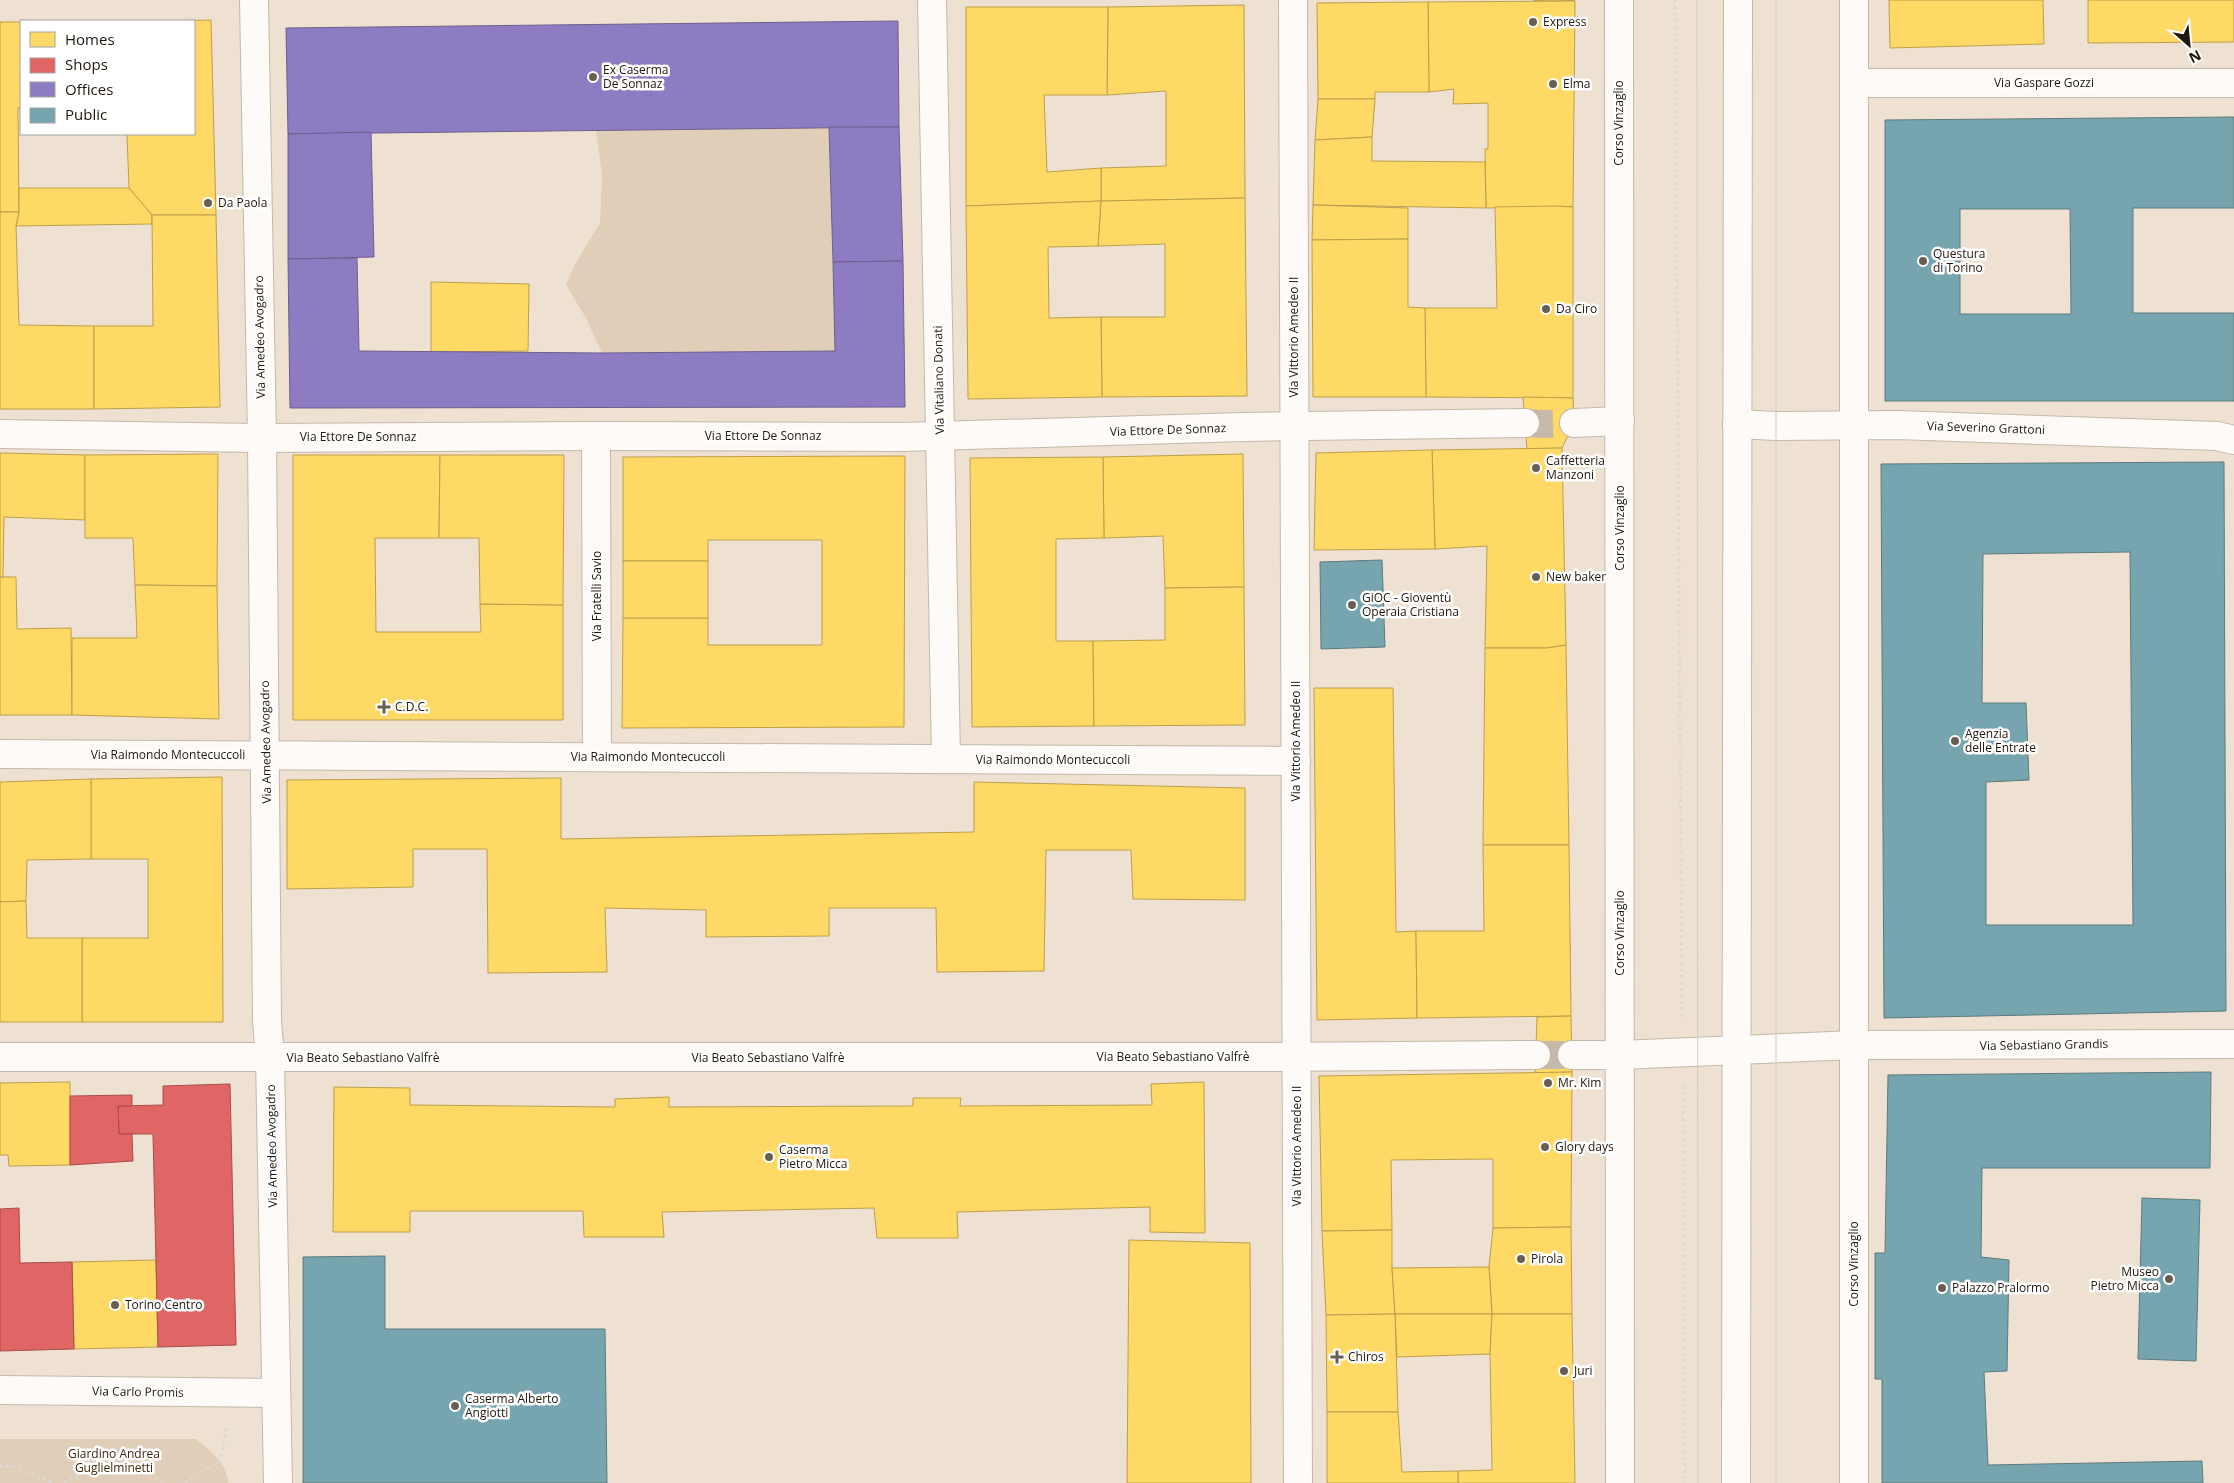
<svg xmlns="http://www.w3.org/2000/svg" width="2234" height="1483" font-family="'Open Sans',sans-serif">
  <rect width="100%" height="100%" fill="#efe1d1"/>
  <!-- green -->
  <g fill="#e1ceb8">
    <polygon points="829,127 835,351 602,353 586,318 566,285 574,266 600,223 602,176 596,130"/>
    <path d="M0 1439H196C211 1452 227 1462 228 1483H0Z"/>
  </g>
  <!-- homes -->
  <g fill="#ffd966" stroke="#bc9f4b">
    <polygon points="1533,0 1575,0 1556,2"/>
    <polygon points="1889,0 2043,0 2044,44 1890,48"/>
    <polygon points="2088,0 2234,0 2234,42 2088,43"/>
    <polygon points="1575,1 1573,207 1486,208 1485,149 1488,149 1488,103 1453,104 1454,89 1429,92 1428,2"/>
    <polygon points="1428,2 1429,92 1375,92 1375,99 1318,99 1317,3"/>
    <polygon points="1244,5 1245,198 1101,201 1101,168 1166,166 1166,91 1107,95 1108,7"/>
    <polygon points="966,7 1108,7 1107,95 1044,95 1047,172 1101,168 1101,201 966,206"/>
    <polygon points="211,20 216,215 152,215 129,188 127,134 194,134 194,21 155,21"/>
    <polygon points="0,22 21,22 21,108 18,108 19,212 0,212"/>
    <polygon points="1318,99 1375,99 1372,137 1315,140"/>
    <polygon points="1372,137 1372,161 1485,162 1486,208 1313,205 1315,140"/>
    <polygon points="19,188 129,188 152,215 152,224 16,226 19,212"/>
    <polygon points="1245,198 1247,396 1102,397 1101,317 1165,317 1165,244 1098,246 1101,201"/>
    <polygon points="1101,201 1098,246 1048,247 1049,318 1101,317 1102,397 968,399 966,206"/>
    <polygon points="1313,205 1408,208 1408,239 1312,240"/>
    <polygon points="1555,206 1573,207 1573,398 1426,397 1425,308 1497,308 1495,207"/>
    <polygon points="0,212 19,212 16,226 19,325 94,326 94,409 0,409"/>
    <polygon points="152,215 216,215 220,407 94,409 94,326 153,326"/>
    <polygon points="1408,239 1408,307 1425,308 1426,397 1313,397 1312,240"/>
    <polygon points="431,282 529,284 528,351 431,352"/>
    <polygon points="1523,397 1573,398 1574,423 1562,448 1527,449"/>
    <polygon points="1562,448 1566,645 1547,648 1485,648 1487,546 1435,549 1432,450"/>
    <polygon points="1432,450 1435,549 1314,550 1316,453"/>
    <polygon points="0,453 85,455 85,520 4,517 3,577 0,577"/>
    <polygon points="218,454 217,586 135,585 133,538 85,538 85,455"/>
    <polygon points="1243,454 1244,587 1165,588 1163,536 1104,538 1103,457"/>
    <polygon points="293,455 440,455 439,538 375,538 376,632 481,632 480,604 563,605 563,720 293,720"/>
    <polygon points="440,455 564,455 563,605 480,604 479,538 439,538"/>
    <polygon points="905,456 904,727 622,728 623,618 708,618 708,645 822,645 822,540 708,540 708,561 623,561 623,457"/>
    <polygon points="1103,457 1104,538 1056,539 1056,641 1093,641 1094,726 972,727 970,458"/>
    <rect x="623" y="561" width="85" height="57"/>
    <polygon points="0,577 16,577 17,629 71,628 72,715 0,715"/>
    <polygon points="135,585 217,586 219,719 72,715 72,638 137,638"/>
    <polygon points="1244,587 1245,725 1094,726 1093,641 1165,640 1165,588"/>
    <polygon points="1566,645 1569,845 1483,845 1485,648 1547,648"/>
    <polygon points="1314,688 1393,688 1396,932 1416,931 1417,1018 1317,1020"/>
    <polygon points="222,777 223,1022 82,1022 82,938 148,938 148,859 91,859 91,779"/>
    <polygon points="561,778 561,839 974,832 974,782 1245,788 1245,900 1133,899 1131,850 1046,850 1044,971 937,972 936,908 829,908 829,936 706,937 706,910 605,908 607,972 488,973 487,849 413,849 413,887 287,889 287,780"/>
    <polygon points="91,779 91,859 27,860 26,901 0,902 0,782"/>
    <polygon points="1483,845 1569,845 1571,1016 1417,1018 1416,931 1484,931"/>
    <polygon points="26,901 27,938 82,938 82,1022 0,1022 0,902"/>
    <polygon points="1571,1016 1572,1072 1535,1073 1537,1017"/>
    <polygon points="1572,1072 1571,1227 1493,1228 1493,1159 1391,1160 1392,1230 1322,1231 1319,1076"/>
    <polygon points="70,1082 70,1165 9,1166 8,1155 0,1155 0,1083"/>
    <polygon points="1204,1082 1205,1233 1150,1232 1150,1207 957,1212 958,1238 877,1238 874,1208 662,1212 664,1237 584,1237 583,1211 410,1211 410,1232 333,1232 334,1087 410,1088 410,1105 615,1107 615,1099 669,1097 669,1107 913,1106 913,1098 961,1098 960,1106 1152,1105 1151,1084"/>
    <polygon points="1571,1227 1572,1314 1492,1314 1489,1267 1493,1228"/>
    <polygon points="1392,1230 1392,1268 1395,1314 1326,1315 1322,1231"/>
    <polygon points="1129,1240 1250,1243 1251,1483 1127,1483"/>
    <polygon points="156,1260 158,1347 74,1349 72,1262"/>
    <polygon points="1489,1267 1492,1314 1395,1314 1392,1268"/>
    <polygon points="1395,1314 1492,1314 1490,1354 1397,1357"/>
    <polygon points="1395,1314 1398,1412 1327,1412 1326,1315"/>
    <polygon points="1492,1314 1572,1314 1575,1483 1458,1483 1458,1471 1492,1470 1490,1354"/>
    <polygon points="1327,1412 1398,1412 1402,1472 1458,1471 1458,1483 1327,1483"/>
  </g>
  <!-- shops -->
  <g fill="#e06666" stroke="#a64e4b">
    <polygon points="230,1084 236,1345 158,1347 153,1134 119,1134 118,1106 163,1105 163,1086"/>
    <polygon points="132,1095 132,1106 118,1106 119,1134 132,1134 133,1161 70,1165 70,1096"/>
    <polygon points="19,1208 20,1263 72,1262 74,1349 0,1351 0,1209"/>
  </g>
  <!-- offices -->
  <g fill="#8e7cc3" stroke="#6d5e8c">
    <polygon points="898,21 899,127 288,134 286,28"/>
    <polygon points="829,127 899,127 903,261 833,262"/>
    <polygon points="371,132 374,257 288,259 288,134"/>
    <polygon points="357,258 359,351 602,353 835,351 833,262 903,261 905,407 290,408 288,259"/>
  </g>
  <!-- public -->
  <g fill="#76a5af" stroke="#5c7a7e" fill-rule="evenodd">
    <path d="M2234 117V208H2133V313H2234V401H1885V120ZM1960 209H2070L2071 314H1960Z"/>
    <path d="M2224 462 2226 1011 1884 1018 1881 464ZM2130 552 2133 925H1986V782L2029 780 2026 703H1982L1983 554Z"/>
    <polygon points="1382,560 1385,647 1321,649 1320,562"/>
    <polygon points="2211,1072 2210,1168 1982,1168 1981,1257 2009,1260 2007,1371 1984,1372 1988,1465 2202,1461 2203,1483 1882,1483 1882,1379 1875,1379 1875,1253 1885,1253 1888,1075"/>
    <polygon points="2142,1198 2200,1200 2196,1361 2138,1359"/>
    <polygon points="385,1256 385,1329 605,1329 607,1483 303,1483 303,1257"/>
  </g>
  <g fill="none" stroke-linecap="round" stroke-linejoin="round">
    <!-- street-tunnel -->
    <g stroke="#c6b9aa" stroke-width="28" stroke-dasharray="28 14" stroke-linecap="butt">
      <polyline points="1525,423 1542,424 1574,423"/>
      <polyline points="1536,1055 1572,1055"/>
    </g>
    <!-- street casing -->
    <g stroke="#c3b8ab" stroke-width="30">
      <g id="street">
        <polyline points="254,0 262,438 267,1020 270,1058 278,1483"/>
        <polyline points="932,0 946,759"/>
        <polyline points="1293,0 1298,1483"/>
        <polyline points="1619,0 1620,1483"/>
        <polyline points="1854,0 1854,1483"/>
        <polyline points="1854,83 2234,83"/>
        <polyline points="1574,423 1620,421"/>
        <polyline points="1737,424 1776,426 1897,425 2217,436 2234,440"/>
        <polyline points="0,434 262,438 596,436 901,437 1243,427 1525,423"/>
        <polyline points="596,436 597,757"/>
        <polyline points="0,754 1296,761"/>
        <polyline points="1572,1055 1620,1055 1854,1045 2234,1044"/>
        <polyline points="0,1057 1260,1057 1536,1055"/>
        <polyline points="0,1390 275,1393"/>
      </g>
    </g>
    <!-- secondary casing -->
    <g stroke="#c3b8ab" stroke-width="30">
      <polyline id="secondary" points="1736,1483 1738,0"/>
    </g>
    <!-- path -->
    <g stroke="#dcd8d4" stroke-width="3" stroke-dasharray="2.5 4" stroke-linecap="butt">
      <polyline points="1675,0 1682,1019"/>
      <polyline points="1683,1086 1685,1483"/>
      <polyline points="0,1466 16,1467 52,1483"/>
      <polyline points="64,1483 94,1467 139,1468 165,1483"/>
      <polyline points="185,1483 220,1460 227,1426"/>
    </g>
    <!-- street -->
    <use href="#street" stroke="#fdfaf8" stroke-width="28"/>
    <!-- secondary -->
    <use href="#secondary" stroke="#fdfaf8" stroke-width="28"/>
    <!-- tram -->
    <g stroke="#d2cec9" stroke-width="1">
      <polyline points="1697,0 1698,1483"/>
      <polyline points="1776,0 1776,1483"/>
    </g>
  </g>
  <!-- markers -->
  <g fill="#685e51" stroke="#fff" stroke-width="2">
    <circle cx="1533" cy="22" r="5"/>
    <circle cx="593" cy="77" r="5"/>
    <circle cx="1553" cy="84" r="5"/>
    <circle cx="208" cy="203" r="5"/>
    <circle cx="1923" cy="261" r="5"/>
    <circle cx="1546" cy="309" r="5"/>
    <circle cx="1536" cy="468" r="5"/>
    <circle cx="1536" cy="577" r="5"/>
    <circle cx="1352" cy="605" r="5"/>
    <path d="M381.5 699.5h5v5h5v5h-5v5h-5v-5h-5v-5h5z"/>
    <circle cx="1955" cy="741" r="5"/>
    <circle cx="1548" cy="1083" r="5"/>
    <circle cx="1545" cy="1147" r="5"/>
    <circle cx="769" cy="1157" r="5"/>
    <circle cx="1521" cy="1259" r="5"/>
    <circle cx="2169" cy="1279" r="5"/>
    <circle cx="1942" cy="1288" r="5"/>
    <circle cx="115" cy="1305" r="5"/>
    <path d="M1334.5 1349.5h5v5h5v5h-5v5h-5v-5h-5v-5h5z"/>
    <circle cx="1564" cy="1371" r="5"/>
    <circle cx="455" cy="1406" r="5"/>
  </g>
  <g text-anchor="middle" stroke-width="5" stroke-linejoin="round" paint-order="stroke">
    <!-- poi labels -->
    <g font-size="12" fill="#20170c" stroke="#fff" text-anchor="start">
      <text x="1543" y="26">Express</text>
      <text x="603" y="74">Ex Caserma<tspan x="603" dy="14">De Sonnaz</tspan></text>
      <text x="1563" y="88">Elma</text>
      <text x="218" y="207">Da Paola</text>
      <text x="1933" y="258">Questura<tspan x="1933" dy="14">di Torino</tspan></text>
      <text x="1556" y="313">Da Ciro</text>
      <text x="1546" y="465">Caffetteria<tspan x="1546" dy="14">Manzoni</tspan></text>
      <text x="1546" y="581">New baker</text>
      <text x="1362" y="602">GiOC - Gioventù<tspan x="1362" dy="14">Operaia Cristiana</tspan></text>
      <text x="395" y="711">C.D.C.</text>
      <text x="1965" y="738">Agenzia<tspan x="1965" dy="14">delle Entrate</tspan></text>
      <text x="1558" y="1087">Mr. Kim</text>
      <text x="1555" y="1151">Glory days</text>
      <text x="779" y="1154">Caserma<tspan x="779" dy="14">Pietro Micca</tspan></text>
      <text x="1531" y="1263">Pirola</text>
      <text x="2159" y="1276" text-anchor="end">Museo<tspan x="2159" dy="14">Pietro Micca</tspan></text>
      <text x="1952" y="1292">Palazzo Pralormo</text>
      <text x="125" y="1309">Torino Centro</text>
      <text x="1348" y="1361">Chiros</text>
      <text x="1574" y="1375">Juri</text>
      <text x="465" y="1403">Caserma Alberto<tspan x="465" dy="14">Angiotti</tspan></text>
    </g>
    <!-- street labels -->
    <g font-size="12" fill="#20170c" stroke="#fff">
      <text x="2044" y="87">Via Gaspare Gozzi</text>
      <text transform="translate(1619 123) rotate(-90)" y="4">Corso Vinzaglio</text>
      <text transform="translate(260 337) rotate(-91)" y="4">Via Amedeo Avogadro</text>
      <text transform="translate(1294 337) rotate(-90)" y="4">Via Vittorio Amedeo II</text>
      <text transform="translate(939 380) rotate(-91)" y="4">Via Vitaliano Donati</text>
      <text transform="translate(1986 428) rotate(2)" y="4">Via Severino Grattoni</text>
      <text transform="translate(1168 430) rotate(-2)" y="4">Via Ettore De Sonnaz</text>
      <text x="763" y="440">Via Ettore De Sonnaz</text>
      <text x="358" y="441">Via Ettore De Sonnaz</text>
      <text transform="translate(1620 528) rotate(-90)" y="4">Corso Vinzaglio</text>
      <text transform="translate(597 596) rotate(-90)" y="4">Via Fratelli Savio</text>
      <text transform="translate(1296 741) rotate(-90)" y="4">Via Vittorio Amedeo II</text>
      <text transform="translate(266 742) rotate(-91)" y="4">Via Amedeo Avogadro</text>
      <text x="168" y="759">Via Raimondo Montecuccoli</text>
      <text x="648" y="761">Via Raimondo Montecuccoli</text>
      <text x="1053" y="764">Via Raimondo Montecuccoli</text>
      <text transform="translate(1620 933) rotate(-90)" y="4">Corso Vinzaglio</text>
      <text transform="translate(2044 1045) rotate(-1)" y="4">Via Sebastiano Grandis</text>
      <text x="1173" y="1061">Via Beato Sebastiano Valfrè</text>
      <text x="363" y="1062">Via Beato Sebastiano Valfrè</text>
      <text x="768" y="1062">Via Beato Sebastiano Valfrè</text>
      <text transform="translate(272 1146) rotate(-91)" y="4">Via Amedeo Avogadro</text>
      <text transform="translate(1297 1146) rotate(-90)" y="4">Via Vittorio Amedeo II</text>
      <text transform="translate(1854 1264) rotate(-90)" y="4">Corso Vinzaglio</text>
      <text transform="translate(138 1392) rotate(1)" y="4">Via Carlo Promis</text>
    </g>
    <!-- park labels -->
    <g font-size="12" fill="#3d2709" stroke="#fff">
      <text x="114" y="1458">Giardino Andrea<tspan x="114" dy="14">Guglielminetti</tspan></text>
    </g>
  </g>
  <!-- legend -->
  <rect x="20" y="20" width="175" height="115" fill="#ffffff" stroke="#a6a29e"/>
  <rect x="30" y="32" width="25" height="15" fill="#ffd966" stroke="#a6a29e"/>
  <text x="65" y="45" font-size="15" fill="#20170c">Homes</text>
  <rect x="30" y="58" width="25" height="15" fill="#e06666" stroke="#a6a29e"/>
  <text x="65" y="70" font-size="15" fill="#20170c">Shops</text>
  <rect x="30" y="82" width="25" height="15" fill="#8e7cc3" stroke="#a6a29e"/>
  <text x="65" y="95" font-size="15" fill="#20170c">Offices</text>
  <rect x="30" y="108" width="25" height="15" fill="#76a5af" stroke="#a6a29e"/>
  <text x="65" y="120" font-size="15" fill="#20170c">Public</text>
  <!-- north arrow -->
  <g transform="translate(2189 45) rotate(153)" stroke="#ffffff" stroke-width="4" paint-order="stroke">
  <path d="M0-4L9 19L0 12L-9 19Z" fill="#20170c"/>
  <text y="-8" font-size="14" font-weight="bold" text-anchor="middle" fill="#20170c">N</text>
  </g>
</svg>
